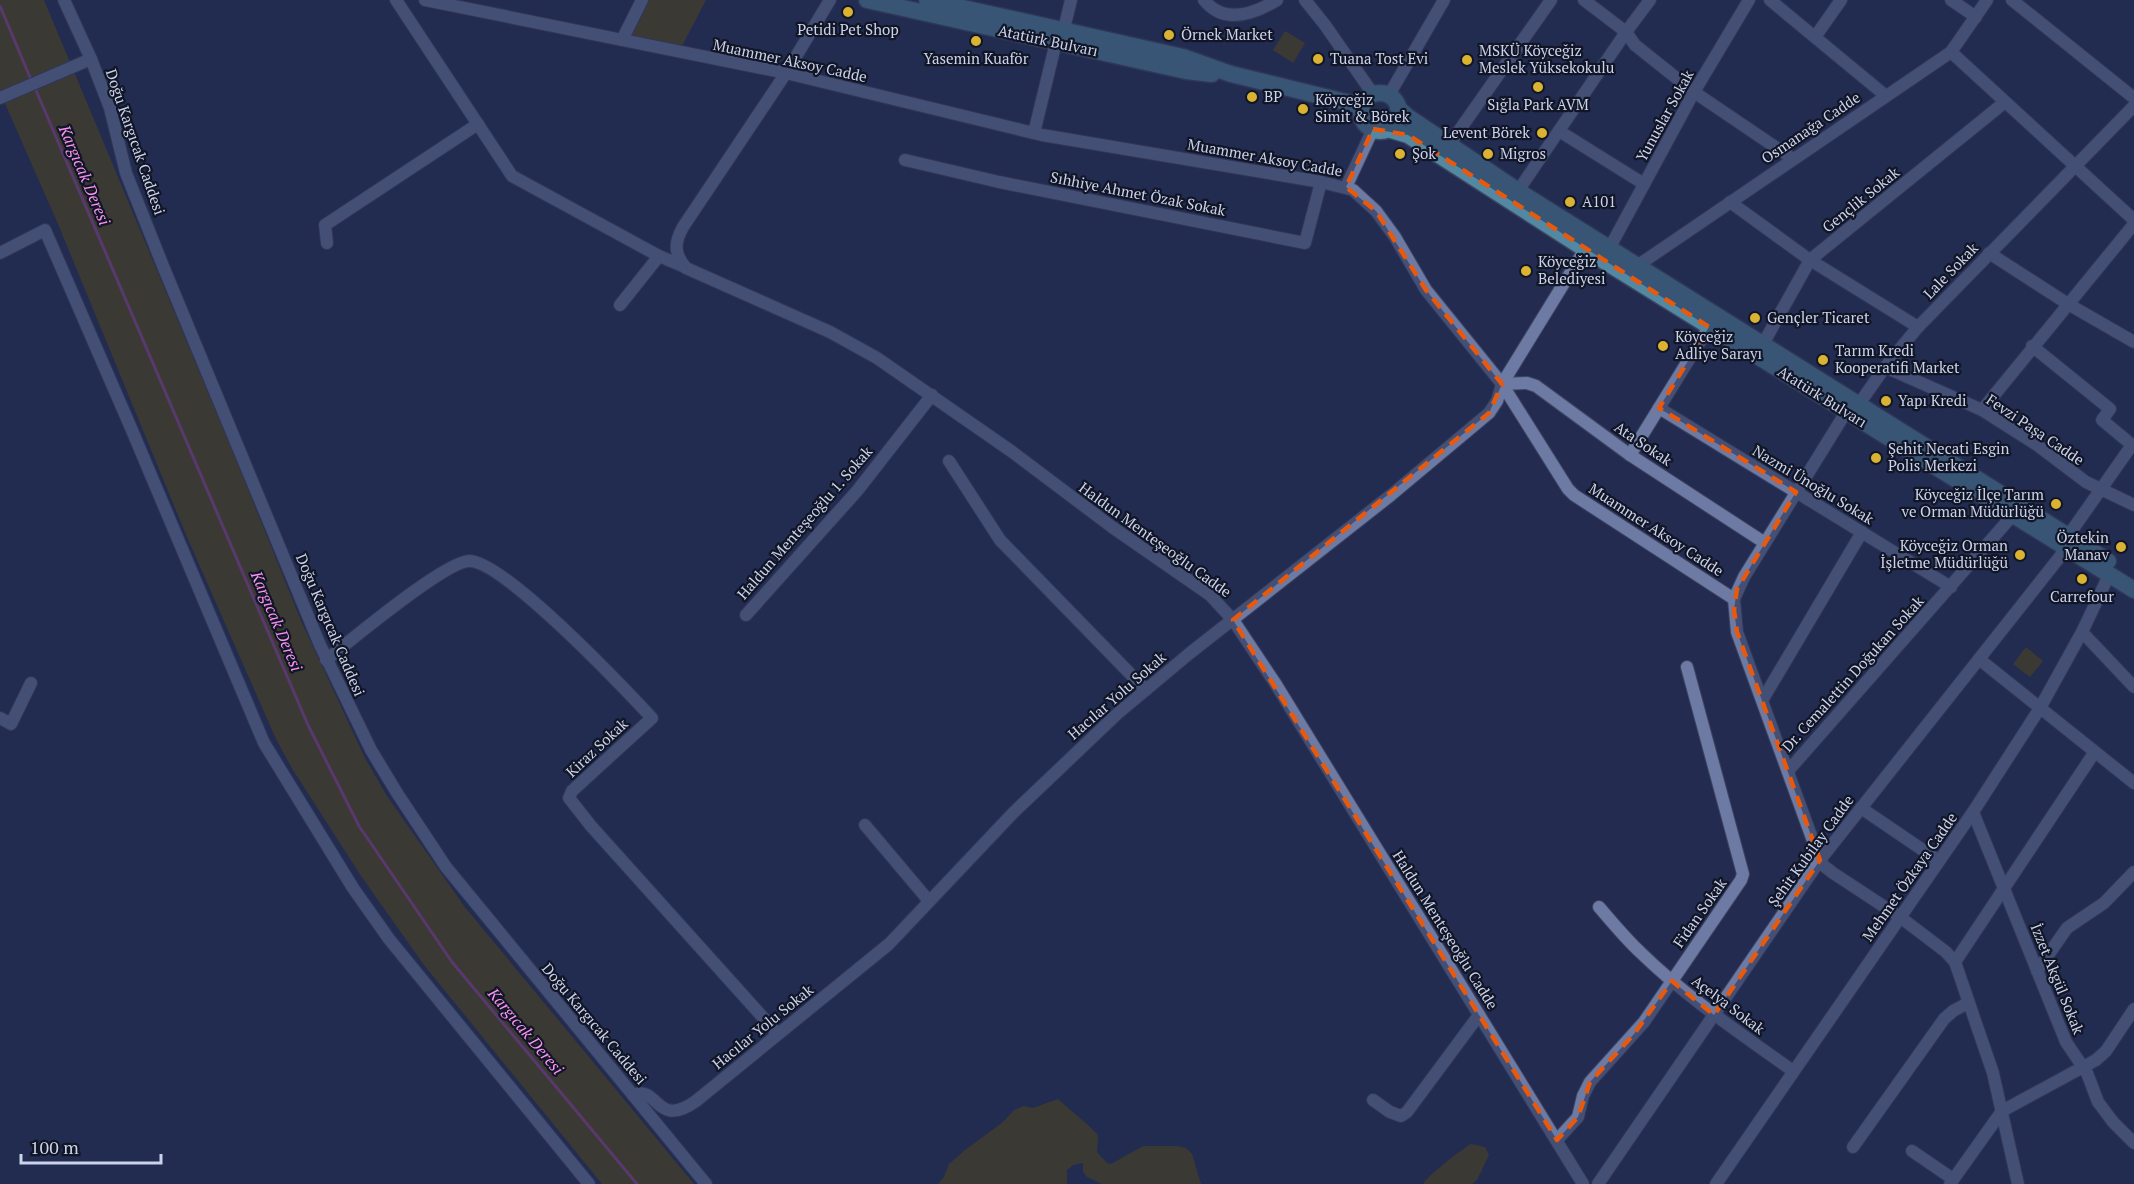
<svg xmlns="http://www.w3.org/2000/svg" width="2134" height="1184" font-family="'PT Serif',serif">
  <rect width="100%" height="100%" fill="#232c50"/>
  <!-- green -->
  <g fill="#5a4913">
    <polygon points="0,0 44,0 230,445 302,623 365,758 387,796 464,906 694,1184 602,1184 424,965 361,876 293,770 276,739 187,537 58,224 0,92"/>
    <polygon points="648,0 706,0 682,46 630,35"/>
    <polygon points="1285,31 1305,43 1293,63 1273,50"/>
    <polygon points="2026,647 2043,661 2030,677 2013,664"/>
    <polygon points="1058,1099 1089,1126 1098,1135 1097,1152 1107,1163 1111,1164 1143,1146 1177,1146 1186,1148 1192,1154 1201,1184 1102,1184 1087,1177 1083,1172 1083,1163 1073,1165 1067,1170 1067,1184 938,1184 944,1177 949,1164 965,1150 1003,1122 1014,1110 1024,1106 1033,1108"/>
    <path d="M1471 1144 1485 1147 1489 1155 1477 1180 1472 1184H1423C1428 1175 1461 1150 1471 1144Z"/>
  </g>
  <g fill="none" stroke-linecap="round" stroke-linejoin="round">
    <!-- stream -->
    <g stroke="#994891" stroke-width="3">
      <polyline points="0,6 32,82"/>
      <polyline points="35,88 308,725 359,826 452,962 637,1184"/>
    </g>
    <!-- minor casing -->
    <g stroke="#3e4563" stroke-width="14">
      <g id="minor">
        <polyline points="64,0 91,59 110,108 126,173 163,266 320,645 371,750 397,793 446,867 706,1184"/>
        <polyline points="396,0 512,176 659,256 685,267"/>
        <polyline points="425,0 786,73 1042,135 1321,182 1353,190 1376,211 1395,237 1426,290 1502,384 1568,489 1574,495 1734,599 1737,632 1820,860 1824,866 1833,873 1900,917 1946,952 1955,962 1993,1073 2018,1184"/>
        <path d="M830 0 786 73 683 227C674 243 674 254 686 268L830 332 877 358 1011 451 1112 527 1210 595 1233 620 1275 683 1583 1184"/>
        <path d="M1204 0C1224 25 1254 14 1277 0"/>
        <polyline points="1305,0 1325,25 1373,94"/>
        <polyline points="1584,0 1626,32 1635,45 1694,92 1793,159"/>
        <polyline points="1770,0 1886,96"/>
        <polyline points="1951,0 1976,17"/>
        <polyline points="2012,0 2134,98"/>
        <polyline points="1064,29 1071,0"/>
        <polyline points="1815,37 1841,0"/>
        <polyline points="622,40 642,0"/>
        <polyline points="1951,52 2134,220"/>
        <polyline points="1389,95 1444,0"/>
        <polyline points="0,98 91,59"/>
        <polyline points="1559,131 1644,184"/>
        <polyline points="1034,133 1056,42"/>
        <polyline points="1449,145 1551,0"/>
        <polyline points="905,160 999,182 1305,243 1321,182"/>
        <polyline points="1346,187 1373,129"/>
        <polyline points="1518,191 1626,32 1650,0"/>
        <polyline points="1730,202 1810,260 1918,327"/>
        <polyline points="327,243 325,225 478,124"/>
        <polyline points="1609,249 1694,92 1749,0"/>
        <polyline points="0,253 45,230 131,428 264,743 353,888 389,939 589,1184"/>
        <polyline points="1989,253 2068,304 2134,342"/>
        <polyline points="1637,266 1951,52 1987,0"/>
        <polyline points="620,305 659,256"/>
        <polyline points="1763,344 1810,260 2005,102"/>
        <polyline points="2032,346 2110,409 2102,420 2132,445 2068,536"/>
        <polyline points="1885,367 1982,410 2037,445 2086,482 2134,505"/>
        <polyline points="1502,384 1527,383 1536,386 1630,455 1765,543"/>
        <polyline points="1859,404 1885,367 1918,327 2134,106"/>
        <polyline points="1659,408 1951,587"/>
        <polyline points="1982,410 2134,224"/>
        <polyline points="1630,455 1709,327"/>
        <polyline points="949,461 1000,540 1146,690"/>
        <polyline points="1734,599 1744,577 1846,412"/>
        <polyline points="746,615 857,491 932,395"/>
        <polyline points="2082,632 2134,687"/>
        <polyline points="1979,659 2134,783"/>
        <path d="M326 660C350 641 444 562 469 561 503 560 624 688 652 718L572 791 569 798 591 826 777 1033"/>
        <polyline points="1763,699 1862,532"/>
        <polyline points="0,718 11,724 31,683"/>
        <polyline points="1788,771 2012,516"/>
        <polyline points="1861,808 1939,861"/>
        <polyline points="1973,812 2066,1042 2087,1073 2098,1102 2113,1122 2134,1143"/>
        <polyline points="865,825 929,901"/>
        <path d="M1599 907C1612 922 1625 938 1640 952 1686 997 1740 1033 1793 1071"/>
        <polyline points="1955,962 2094,753"/>
        <polyline points="2037,971 2067,928 2104,903 2134,872"/>
        <path d="M633 1095C659 1084 655 1130 696 1101L889 944 1013 813 1117 714 1190 653 1391 495 1489 413 1497 401 1502 384 1585 249"/>
        <polyline points="1373,1100 1390,1112 1401,1116 1407,1112 1479,1015"/>
        <polyline points="1557,1140 1578,1117 1583,1096 1590,1082 1644,1022 1741,880 1743,874 1687,667"/>
        <polyline points="1853,1147 1944,1019 1953,1011 1968,1003"/>
        <polyline points="1912,1151 1953,1179"/>
        <polyline points="1598,1184 1820,860 2066,549"/>
        <polyline points="1716,1184 1973,812 2040,708 2082,632 2109,575"/>
        <polyline points="1950,1184 2002,1111 2096,1060 2106,1051 2134,1009"/>
      </g>
    </g>
    <!-- major casing -->
    <g stroke="#3e4563" stroke-width="19">
      <g id="major">
        <polyline points="867,0 1186,71 1212,74"/>
        <polyline points="927,0 1183,57 1231,74 1362,106"/>
        <circle cx="1380" cy="112" r="19"/>
        <polyline points="1398,108 1408,117 1518,191 2108,561"/>
        <polyline points="1388,129 1408,135 1585,249 2134,590"/>
      </g>
    </g>
    <!-- minor -->
    <use href="#minor" stroke="#6d7aa3" stroke-width="12"/>
    <!-- major -->
    <use href="#major" stroke="#5288a2" stroke-width="16"/>
  </g>
  <!-- marked area -->
  <path d="M0 0H2134V1184H0ZM1373 129 1408 135 1709 327 1659 408 1796 492 1737 589 1734 610 1737 632 1820 860 1714 1015 1672 981 1634 1034 1590 1082 1578 1117 1557 1140 1233 620 1489 413 1502 384 1426 290 1376 211 1346 187Z" fill="#232c50" fill-opacity=".55" fill-rule="evenodd"/>
  <path fill="none" stroke="#e8590c" stroke-width="4.5" stroke-dasharray="12 8" stroke-linejoin="round" d="M1373 129 1408 135 1709 327 1659 408 1796 492 1737 589 1734 610 1737 632 1820 860 1714 1015 1672 981 1634 1034 1590 1082 1578 1117 1557 1140 1233 620 1489 413 1502 384 1426 290 1376 211 1346 187Z"/>
  <!-- markers -->
  <g fill="#dab333" stroke="#111626" stroke-width="2">
    <circle cx="848" cy="12" r="6"/>
    <circle cx="1169" cy="35" r="6"/>
    <circle cx="976" cy="41" r="6"/>
    <circle cx="1318" cy="59" r="6"/>
    <circle cx="1467" cy="60" r="6"/>
    <circle cx="1538" cy="87" r="6"/>
    <circle cx="1252" cy="97" r="6"/>
    <circle cx="1303" cy="109" r="6"/>
    <circle cx="1542" cy="133" r="6"/>
    <circle cx="1400" cy="154" r="6"/>
    <circle cx="1488" cy="154" r="6"/>
    <circle cx="1570" cy="202" r="6"/>
    <circle cx="1526" cy="271" r="6"/>
    <circle cx="1755" cy="318" r="6"/>
    <circle cx="1663" cy="346" r="6"/>
    <circle cx="1823" cy="360" r="6"/>
    <circle cx="1886" cy="401" r="6"/>
    <circle cx="1876" cy="458" r="6"/>
    <circle cx="2056" cy="504" r="6"/>
    <circle cx="2121" cy="547" r="6"/>
    <circle cx="2020" cy="555" r="6"/>
    <circle cx="2082" cy="579" r="6"/>
  </g>
  <g text-anchor="middle" stroke-width="4.5" stroke-linejoin="round" paint-order="stroke">
    <!-- poi labels -->
    <g font-size="15" fill="#cbd3ea" stroke="#111626" text-anchor="start">
      <text x="848" y="35" text-anchor="middle">Petidi Pet Shop</text>
      <text x="1181" y="40">Örnek Market</text>
      <text x="1479" y="56">MSKÜ Köyceğiz<tspan x="1479" dy="17">Meslek Yüksekokulu</tspan></text>
      <text x="976" y="64" text-anchor="middle">Yasemin Kuaför</text>
      <text x="1330" y="64">Tuana Tost Evi</text>
      <text x="1264" y="102">BP</text>
      <text x="1315" y="105">Köyceğiz<tspan x="1315" dy="17">Simit &amp; Börek</tspan></text>
      <text x="1538" y="110" text-anchor="middle">Sığla Park AVM</text>
      <text x="1530" y="138" text-anchor="end">Levent Börek</text>
      <text x="1412" y="159">Şok</text>
      <text x="1500" y="159">Migros</text>
      <text x="1582" y="207">A101</text>
      <text x="1538" y="267">Köyceğiz<tspan x="1538" dy="17">Belediyesi</tspan></text>
      <text x="1767" y="323">Gençler Ticaret</text>
      <text x="1675" y="342">Köyceğiz<tspan x="1675" dy="17">Adliye Sarayı</tspan></text>
      <text x="1835" y="356">Tarım Kredi<tspan x="1835" dy="17">Kooperatifi Market</tspan></text>
      <text x="1898" y="406">Yapı Kredi</text>
      <text x="1888" y="454">Şehit Necati Esgin<tspan x="1888" dy="17">Polis Merkezi</tspan></text>
      <text x="2044" y="500" text-anchor="end">Köyceğiz İlçe Tarım<tspan x="2044" dy="17">ve Orman Müdürlüğü</tspan></text>
      <text x="2109" y="543" text-anchor="end">Öztekin<tspan x="2109" dy="17">Manav</tspan></text>
      <text x="2008" y="551" text-anchor="end">Köyceğiz Orman<tspan x="2008" dy="17">İşletme Müdürlüğü</tspan></text>
      <text x="2082" y="602" text-anchor="middle">Carrefour</text>
    </g>
    <!-- street labels -->
    <g font-size="15" fill="#cbd3ea" stroke="#111626">
      <text transform="translate(1048 41) rotate(12)" y="5">Atatürk Bulvarı</text>
      <text transform="translate(790 61) rotate(12)" y="5">Muammer Aksoy Cadde</text>
      <text transform="translate(1665 116) rotate(-61)" y="5">Yunuslar Sokak</text>
      <text transform="translate(1811 128) rotate(-34)" y="5">Osmanağa Cadde</text>
      <text transform="translate(135 142) rotate(71)" y="5">Doğu Kargıcak Caddesi</text>
      <text transform="translate(1265 158) rotate(10)" y="5">Muammer Aksoy Cadde</text>
      <text transform="translate(1138 194) rotate(11)" y="5">Sıhhiye Ahmet Özak Sokak</text>
      <text transform="translate(1861 200) rotate(-39)" y="5">Gençlik Sokak</text>
      <text transform="translate(1951 271) rotate(-46)" y="5">Lale Sokak</text>
      <text transform="translate(1822 397) rotate(32)" y="5">Atatürk Bulvarı</text>
      <text transform="translate(2035 430) rotate(34)" y="5">Fevzi Paşa Cadde</text>
      <text transform="translate(1643 444) rotate(34)" y="5">Ata Sokak</text>
      <text transform="translate(1813 485) rotate(31)" y="5">Nazmi Ünoğlu Sokak</text>
      <text transform="translate(805 523) rotate(-49)" y="5">Haldun Menteşeoğlu 1. Sokak</text>
      <text transform="translate(1656 530) rotate(33)" y="5">Muammer Aksoy Cadde</text>
      <text transform="translate(1155 540) rotate(36)" y="5">Haldun Menteşeoğlu Cadde</text>
      <text transform="translate(330 625) rotate(67)" y="5">Doğu Kargıcak Caddesi</text>
      <text transform="translate(1853 674) rotate(-48)" y="5">Dr. Cemalettin Doğukan Sokak</text>
      <text transform="translate(1117 696) rotate(-41)" y="5">Hacılar Yolu Sokak</text>
      <text transform="translate(597 748) rotate(-43)" y="5">Kiraz Sokak</text>
      <text transform="translate(1811 851) rotate(-54)" y="5">Şehit Kubilay Cadde</text>
      <text transform="translate(1910 877) rotate(-55)" y="5">Mehmet Özkaya Cadde</text>
      <text transform="translate(1700 913) rotate(-55)" y="5">Fidan Sokak</text>
      <text transform="translate(1445 930) rotate(58)" y="5">Haldun Menteşeoğlu Cadde</text>
      <text transform="translate(2057 979) rotate(68)" y="5">İzzet Akgül Sokak</text>
      <text transform="translate(1728 1005) rotate(37)" y="5">Açelya Sokak</text>
      <text transform="translate(594 1024) rotate(50)" y="5">Doğu Kargıcak Caddesi</text>
      <text transform="translate(763 1027) rotate(-39)" y="5">Hacılar Yolu Sokak</text>
    </g>
    <!-- water labels -->
    <g font-size="16" font-style="italic" fill="#fc92f1" stroke="#111626">
      <text transform="translate(85 175) rotate(67)" y="6">Kargıcak Deresi</text>
      <text transform="translate(277 621) rotate(67)" y="6">Kargıcak Deresi</text>
      <text transform="translate(526 1031) rotate(50)" y="6">Kargıcak Deresi</text>
    </g>
  </g>
  <!-- scale -->
  <path d="M21 1154v9h140v-9" fill="none" stroke="#cbd3ea" stroke-width="3"/>
  <text x="30" y="1154" font-size="18" fill="#cbd3ea" stroke="#111626" stroke-width="4.5" paint-order="stroke">100 m</text>
</svg>
